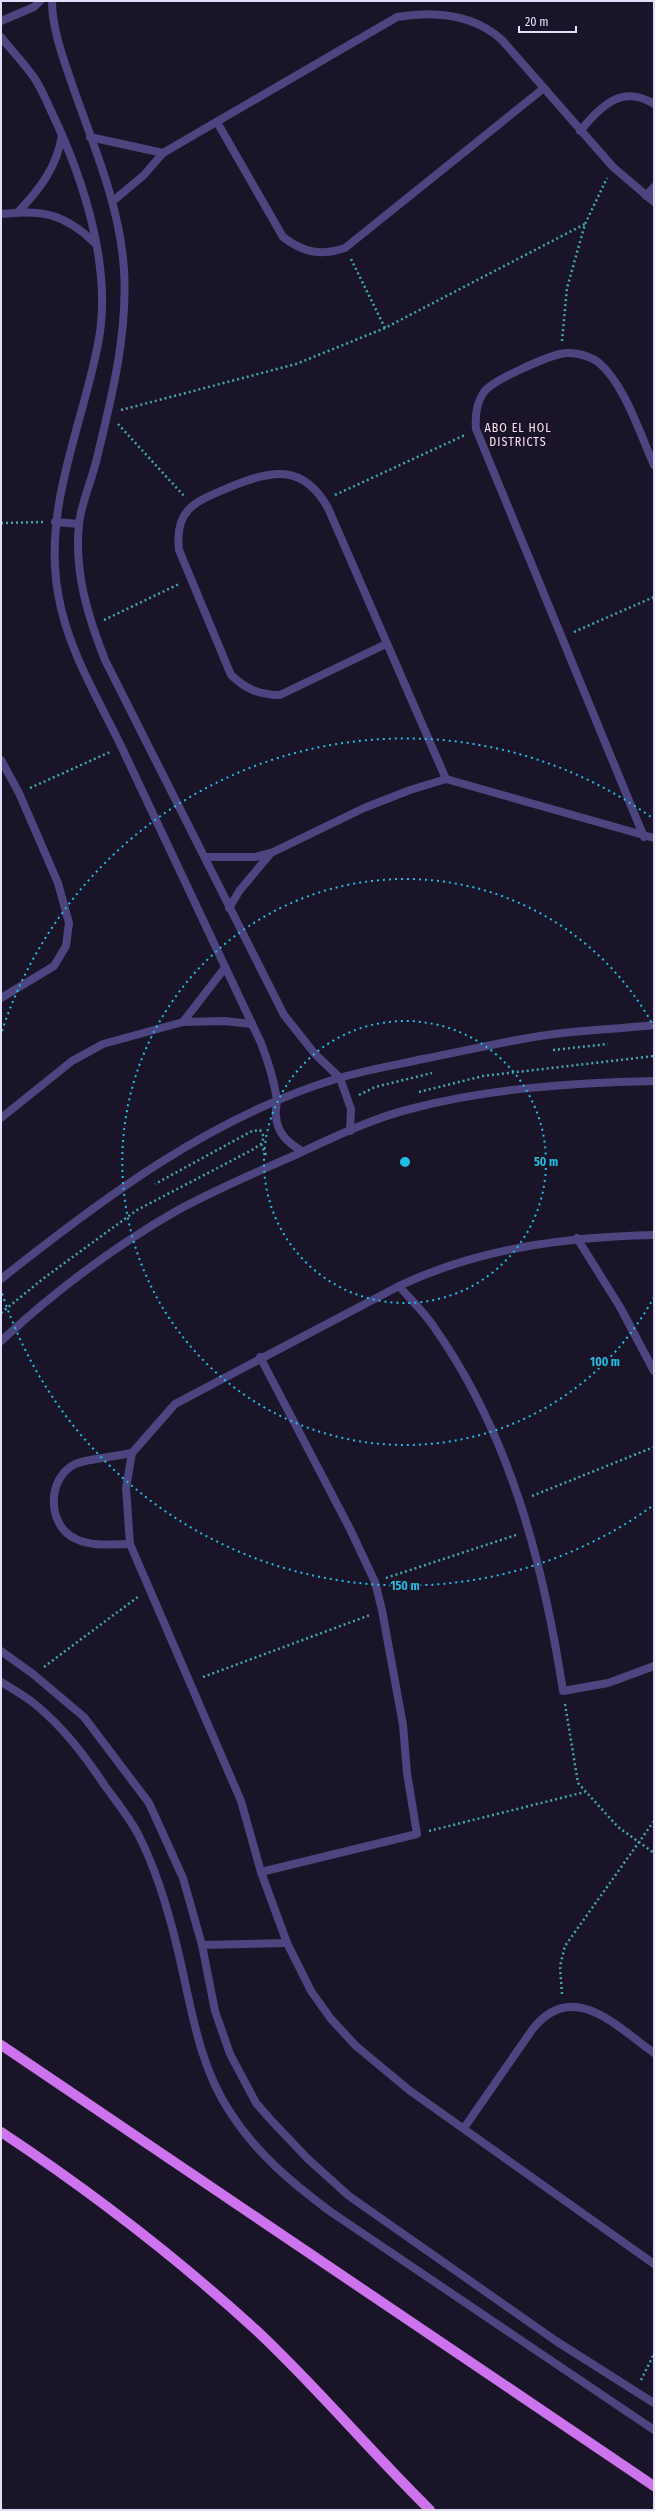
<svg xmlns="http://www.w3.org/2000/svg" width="655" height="2511" font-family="'Fira Sans Condensed',sans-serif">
  <rect width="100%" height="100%" fill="#191427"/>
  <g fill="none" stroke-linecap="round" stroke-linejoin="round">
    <!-- path -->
    <g stroke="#40a8ac" stroke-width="2.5" stroke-dasharray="2 3" stroke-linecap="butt">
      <polyline points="351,259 385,328"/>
      <polyline points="562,341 567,288 585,224 607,178"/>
      <polyline points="121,410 296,364 385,328 585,224"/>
      <polyline points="118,424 185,497"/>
      <polyline points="335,495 465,435"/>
      <polyline points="1,523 43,522"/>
      <polyline points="104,620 179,584"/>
      <polyline points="574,632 654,597"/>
      <polyline points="30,788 110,752"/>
      <polyline points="553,1050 608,1044"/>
      <polyline points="419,1092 483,1076 654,1056"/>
      <polyline points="359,1095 375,1087 432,1073"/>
      <polyline points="261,1144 266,1155"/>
      <polyline points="1,1313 44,1278 137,1210 252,1150 261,1144 264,1137 260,1130 252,1131 155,1184"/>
      <polyline points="532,1496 654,1447"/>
      <polyline points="386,1578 516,1535"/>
      <polyline points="44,1667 139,1596"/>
      <polyline points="203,1677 370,1615"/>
      <polyline points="565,1704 578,1783 618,1827 654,1853"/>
      <polyline points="429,1831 585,1792"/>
      <polyline points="562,1994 560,1966 565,1946 654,1821"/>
      <polyline points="641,2380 654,2354"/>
    </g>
    <!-- minor -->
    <g stroke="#4d4580" stroke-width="8">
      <path d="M217 122 283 237C304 253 321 256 345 248L544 88"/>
      <path d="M580 131C600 108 621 83 654 104"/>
      <polyline points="90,137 163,153"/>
      <polyline points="646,196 654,187"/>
      <path d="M113 201 144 175 163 153 397 17C434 11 473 14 502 40L613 167 654 202"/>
      <path d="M18 212C40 189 57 167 62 135"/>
      <path d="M1 214C42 209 65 214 95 243"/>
      <path d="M386 644 280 695C259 695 246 689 231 675L179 550C174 508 197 501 230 487 271 470 303 463 328 508L446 779"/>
      <polyline points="1,760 19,793 58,883 69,923 66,946 54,966 1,998"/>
      <path d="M644 837 476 429C475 416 476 403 484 392 493 380 544 358 560 354 571 351 588 355 598 362 624 383 640 434 654 465"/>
      <polyline points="205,857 255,857 271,853 364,808 410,790 446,779 654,838"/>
      <polyline points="229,908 240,890 271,853"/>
      <polyline points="183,1022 224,969"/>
      <polyline points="1,1118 72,1061 103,1044 183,1022 224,1021 252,1024"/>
      <path d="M654 1235C566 1237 479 1248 399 1286L175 1404 132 1453 126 1488 130 1544 241 1801 261 1872 287 1943 311 1991 331 2019 356 2046 409 2090 654 2264"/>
      <polyline points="577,1238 620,1307 654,1371"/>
      <path d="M399 1286C410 1299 424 1312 434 1327 510 1435 543 1562 563 1691L608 1683 654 1666"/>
      <polyline points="260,1357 350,1529 375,1582 382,1610 403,1725 407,1773 417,1834 261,1872"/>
      <path d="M130 1544C113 1544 92 1547 76 1539 47 1526 46 1479 75 1464 86 1459 118 1456 132 1453"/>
      <polyline points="202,1945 287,1943"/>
      <path d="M464 2128 532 2030C572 1978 616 2026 654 2053"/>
    </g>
    <!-- tertiary -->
    <g stroke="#4d4580" stroke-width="8">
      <path d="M52 1C52 30 64 60 73 87 94 147 120 206 124 270 128 335 111 400 96 462 91 482 81 504 79 524 74 572 88 617 105 660L284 1015 315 1054 340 1078 351 1109 350 1131"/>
      <polyline points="1,21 34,7 40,1"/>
      <path d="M1 37C12 51 25 64 35 79 42 90 47 102 52 113 84 180 113 270 98 344 82 427 43 507 58 593 67 649 98 698 122 748 169 846 214 945 261 1043 268 1061 274 1080 277 1100 277 1105 275 1110 276 1116 277 1133 288 1143 302 1151"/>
      <polyline points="55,522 79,524"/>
      <path d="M1 1279C103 1198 212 1116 339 1078 366 1070 395 1065 423 1059 464 1051 505 1041 547 1035 582 1030 618 1029 654 1025"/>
      <path d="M1 1341C55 1291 115 1246 178 1210 215 1190 254 1173 293 1156 330 1139 370 1119 410 1109 489 1088 573 1083 654 1081"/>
      <polyline points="1,1651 33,1674 84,1717 149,1803 183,1878 202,1945 215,2011 230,2054 256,2103 270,2119 308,2159 349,2196 556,2341 654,2403"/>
      <path d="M1 1682C13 1689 25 1696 36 1705 64 1728 85 1756 105 1786 116 1801 129 1817 138 1834 156 1869 168 1909 177 1947 191 2003 197 2062 230 2112 256 2153 292 2183 331 2212L654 2430"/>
    </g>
    <!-- primary -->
    <g stroke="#cc73ed" stroke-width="10">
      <polyline points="1,2045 654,2486"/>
      <path d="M1 2132C90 2191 177 2258 256 2330 317 2387 370 2451 430 2510"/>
    </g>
  </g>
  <!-- distance rings -->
  <g fill="none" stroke="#23bce2" stroke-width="2" stroke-dasharray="2 4">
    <circle cx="405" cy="1162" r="141"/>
    <path d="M654 1297A283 283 0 1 1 654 1027"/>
    <path d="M651 1507A424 424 0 0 1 2 1293M2 1031A424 424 0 0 1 651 817"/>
  </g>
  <g text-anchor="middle" stroke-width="3.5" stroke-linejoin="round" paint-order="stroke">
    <!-- quarter labels -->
    <g font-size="12" letter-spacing="1" fill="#fbe0ee" stroke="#191427">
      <text x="518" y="432">ABO EL HOL<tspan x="518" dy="14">DISTRICTS</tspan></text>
    </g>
  </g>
  <circle cx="405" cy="1162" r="6" fill="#23bce2" stroke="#191427" stroke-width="2"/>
  <g font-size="12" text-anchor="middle" font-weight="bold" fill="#23bce2" stroke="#191427" stroke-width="3.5" stroke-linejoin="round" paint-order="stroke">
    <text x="546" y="1166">50 m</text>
    <text x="605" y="1366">100 m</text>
    <text x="405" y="1590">150 m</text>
  </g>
  <!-- border -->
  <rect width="655" height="2511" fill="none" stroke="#e4defb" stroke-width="4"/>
  <!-- scale -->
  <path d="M519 26v6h57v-6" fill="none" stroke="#e4defb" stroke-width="2"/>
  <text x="525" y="26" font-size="12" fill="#e4defb" stroke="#191427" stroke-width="3" paint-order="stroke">20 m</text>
</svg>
